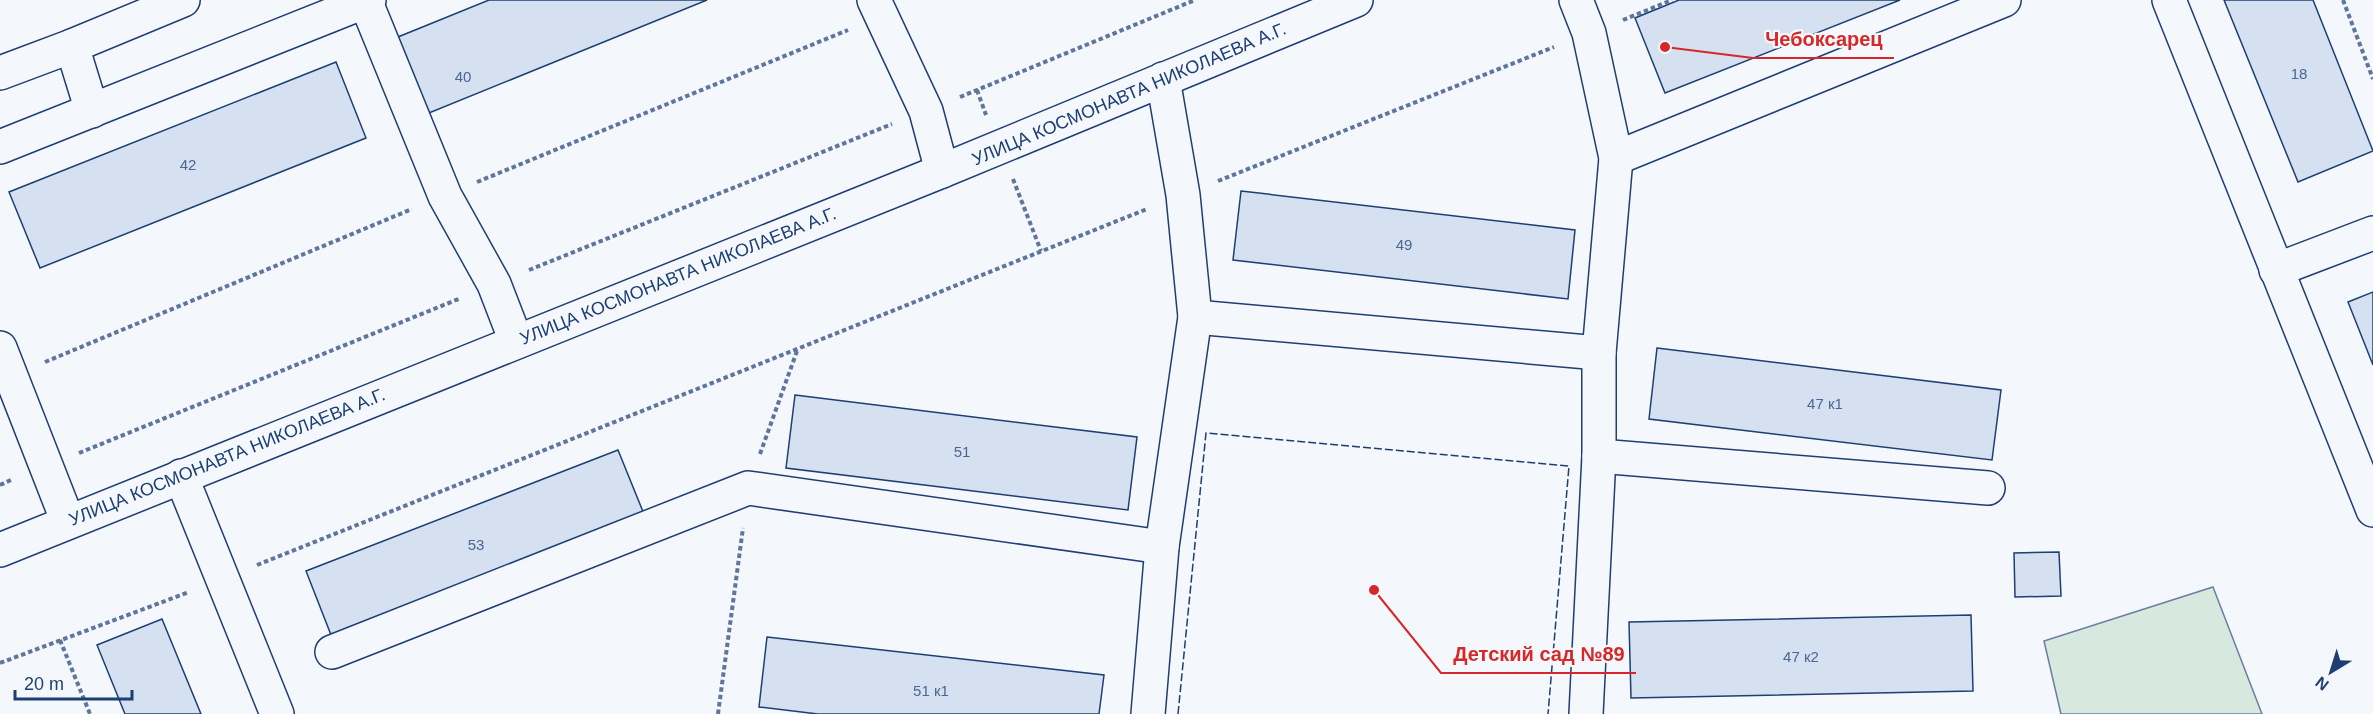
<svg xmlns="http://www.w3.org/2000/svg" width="2373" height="714" font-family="Helvetica,sans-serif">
  <rect width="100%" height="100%" fill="#f4f7fb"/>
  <!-- green -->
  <polygon fill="#d7e8df" stroke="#687fa3" stroke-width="1.5" points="2213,587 2262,714 2061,714 2044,641"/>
  <!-- building -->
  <g fill="#d5e0f0" stroke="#1d3f73" stroke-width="1.5">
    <polygon points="489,0 707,0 424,115 393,39"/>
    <polygon points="1679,0 1900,0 1665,93 1635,18"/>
    <polygon points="2224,0 2313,0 2373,151 2298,182"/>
    <polygon points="336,62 366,138 40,268 9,192"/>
    <polygon points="1241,191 1575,230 1568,299 1233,260"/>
    <polygon points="2373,292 2373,365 2348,302"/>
    <polygon points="1657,348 2001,390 1992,460 1649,419"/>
    <polygon points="795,395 1137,437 1128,510 786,468"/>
    <polygon points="618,450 646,519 333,640 306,571"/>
    <polygon points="2059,552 2061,596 2015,597 2014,553"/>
    <polygon points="1971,615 1973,691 1631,698 1629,622"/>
    <polygon points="162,619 201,714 125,714 97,645"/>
    <polygon points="767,637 1104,675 1099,714 818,714 759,707"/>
  </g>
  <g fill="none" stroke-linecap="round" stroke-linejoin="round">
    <!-- minor casing -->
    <g stroke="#1d3f73" stroke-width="36">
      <g id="minor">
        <polyline points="365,0 445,196 494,284 516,341"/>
        <polyline points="874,0 926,111 942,171"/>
        <polyline points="1576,0 1589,33 1616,158 1599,353 1599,456 1586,714"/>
        <polyline points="2169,0 2373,510"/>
        <polyline points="0,73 72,46"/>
        <polyline points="92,111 72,46 183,0"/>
        <polyline points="0,147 369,0"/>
        <polyline points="1616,158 2004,0"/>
        <polyline points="2276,270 2373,233"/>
        <polyline points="1195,317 1599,353"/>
        <polyline points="0,348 68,522"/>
        <polyline points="1599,456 1988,488"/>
        <polyline points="181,476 277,714"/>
        <polyline points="0,550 942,171 1356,0"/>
        <polyline points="332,652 748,488 1162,547"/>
        <polyline points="1148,714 1162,547 1195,317 1183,195 1163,79"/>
      </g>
    </g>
    <!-- path -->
    <g stroke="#5e769c" stroke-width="4" stroke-dasharray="4.5 3" stroke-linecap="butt">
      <polyline points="2343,0 2373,79"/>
      <polyline points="1623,20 1672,0"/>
      <polyline points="977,90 986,115"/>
      <polyline points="960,97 1195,0"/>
      <polyline points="1013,179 1041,251"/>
      <polyline points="1218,181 1554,47"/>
      <polyline points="477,182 848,30"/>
      <polyline points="529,270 892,124"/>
      <polyline points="45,362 412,209"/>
      <polyline points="79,453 461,298"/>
      <polyline points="760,454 797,351"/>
      <polyline points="0,485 13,479"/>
      <polyline points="257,565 1147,209"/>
      <polyline points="60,640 90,714"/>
      <polyline points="0,663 189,592"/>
      <polyline points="718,714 743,528"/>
    </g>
    <!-- minor -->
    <use href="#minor" stroke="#f4f7fb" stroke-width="33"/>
    <!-- fence -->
    <polyline stroke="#1d3f73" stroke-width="1.5" stroke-dasharray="8 3" stroke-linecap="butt" points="1178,714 1206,433 1569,466 1548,714"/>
  </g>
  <g text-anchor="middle" stroke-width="4.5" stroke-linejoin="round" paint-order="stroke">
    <!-- number labels -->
    <g font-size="15" fill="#4b6792">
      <text x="2299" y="79">18</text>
      <text x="463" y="82">40</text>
      <text x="188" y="170">42</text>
      <text x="1404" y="250">49</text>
      <text x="1825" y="409">47 к1</text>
      <text x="962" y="457">51</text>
      <text x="476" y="550">53</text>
      <text x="1801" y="662">47 к2</text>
      <text x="931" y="696">51 к1</text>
    </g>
    <!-- street labels -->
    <g font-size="18" fill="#1d3f73" stroke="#f4f7fb">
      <text transform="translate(1129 94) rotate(-23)" y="6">УЛИЦА КОСМОНАВТА НИКОЛАЕВА А.Г.</text>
      <text transform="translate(678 276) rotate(-22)" y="6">УЛИЦА КОСМОНАВТА НИКОЛАЕВА А.Г.</text>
      <text transform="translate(227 457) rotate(-22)" y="6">УЛИЦА КОСМОНАВТА НИКОЛАЕВА А.Г.</text>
    </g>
  </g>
  <!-- callouts -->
  <path fill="none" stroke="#d62828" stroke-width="2" d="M1665 47L1753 58H1894M1374 590L1441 673H1636"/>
  <g fill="#d62828" stroke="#f4f7fb" stroke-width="2">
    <circle cx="1665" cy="47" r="6"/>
    <circle cx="1374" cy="590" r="6"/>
  </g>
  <g font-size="20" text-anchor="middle" font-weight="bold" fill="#d62828" stroke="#f4f7fb" stroke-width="4.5" stroke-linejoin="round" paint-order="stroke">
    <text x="1824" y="46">Чебоксарец</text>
    <text x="1539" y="661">Детский сад №89</text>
  </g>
  <!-- north arrow -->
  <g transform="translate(2331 672) rotate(218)" stroke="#f4f7fb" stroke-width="4.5" paint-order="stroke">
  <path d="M0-4.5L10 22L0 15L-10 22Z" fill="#1d3f73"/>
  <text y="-9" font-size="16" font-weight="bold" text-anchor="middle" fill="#1d3f73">N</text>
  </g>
  <!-- scale -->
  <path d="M15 690v9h117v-9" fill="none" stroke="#1d3f73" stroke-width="3"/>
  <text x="24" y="690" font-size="18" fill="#1d3f73" stroke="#f4f7fb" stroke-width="4.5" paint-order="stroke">20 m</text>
</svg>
